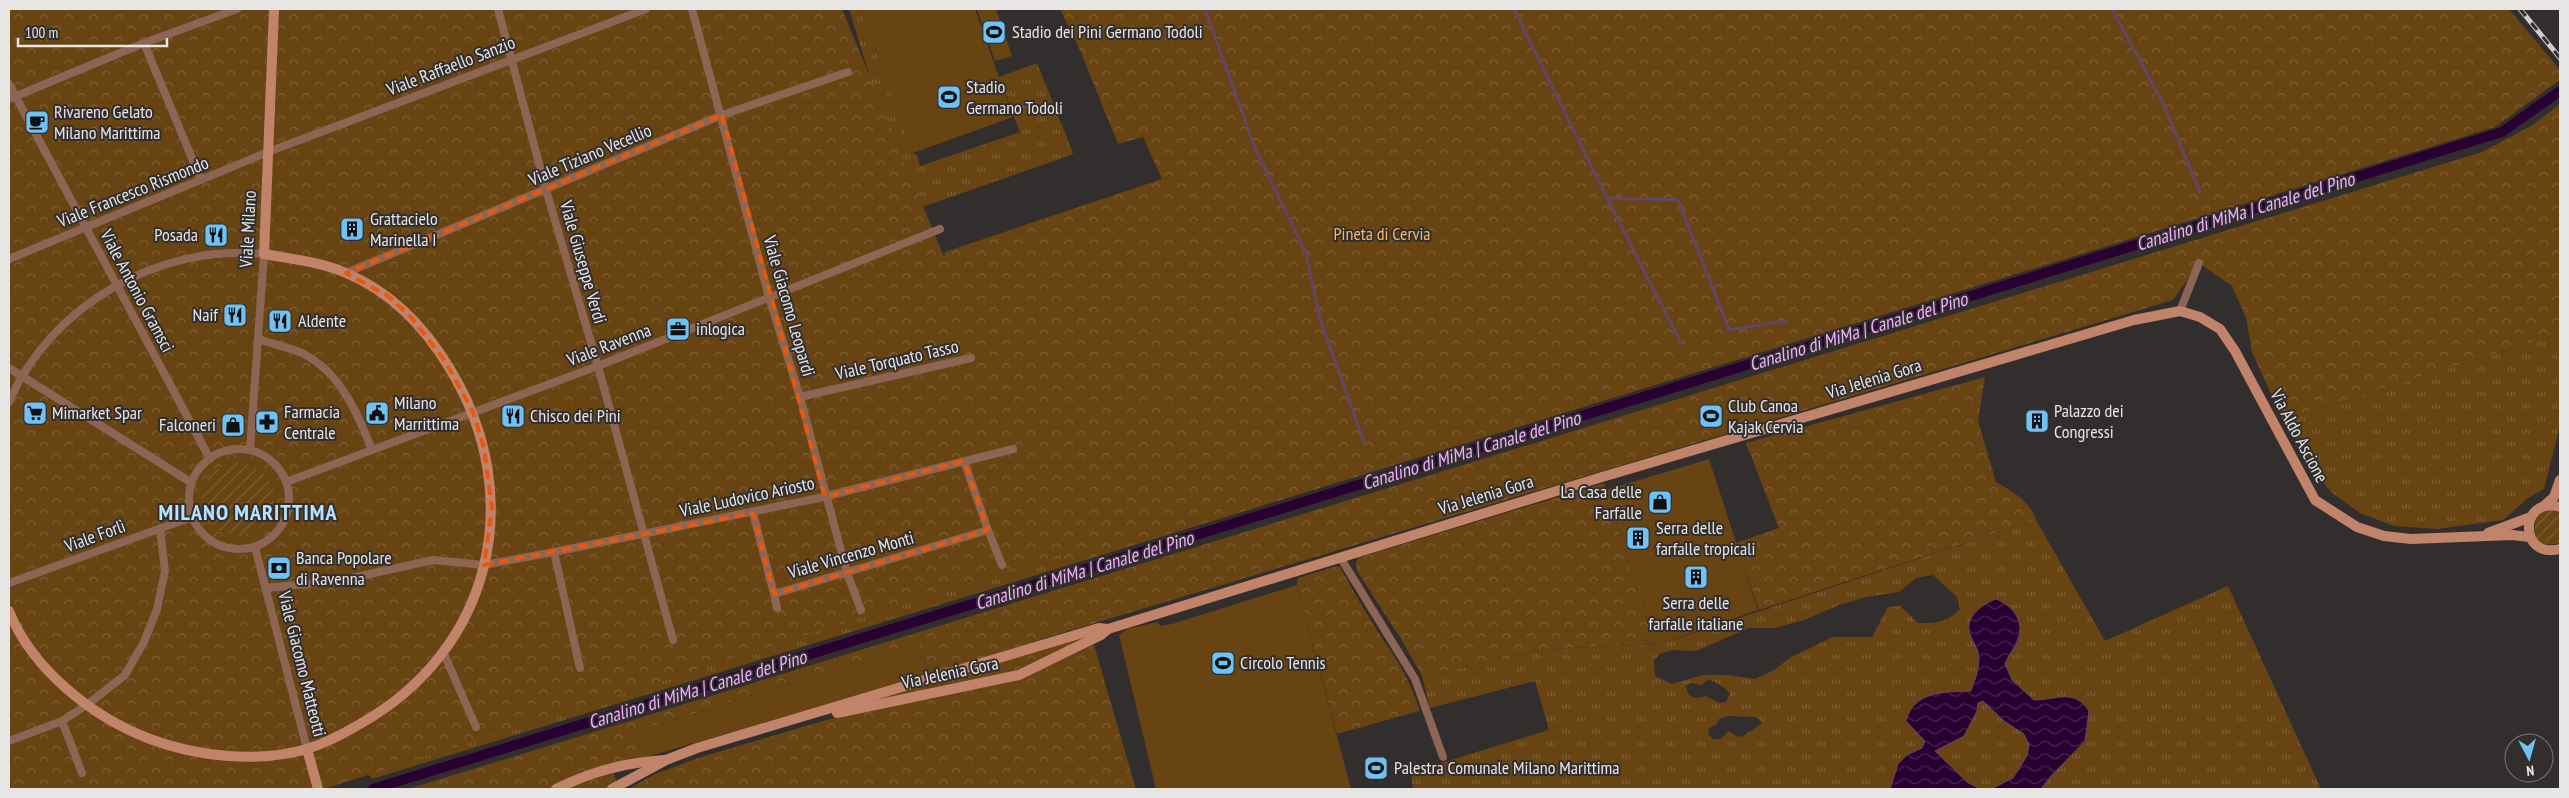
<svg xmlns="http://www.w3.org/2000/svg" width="2569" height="798" font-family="'PT Sans Narrow',sans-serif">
  <defs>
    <pattern id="grass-tufts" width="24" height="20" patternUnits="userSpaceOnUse" patternTransform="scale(1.25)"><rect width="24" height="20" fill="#684412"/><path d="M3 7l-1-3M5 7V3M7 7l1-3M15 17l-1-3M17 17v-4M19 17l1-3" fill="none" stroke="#7e5f34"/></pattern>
    <pattern id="forest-crowns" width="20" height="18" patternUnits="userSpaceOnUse" patternTransform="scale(1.25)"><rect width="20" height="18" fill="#684412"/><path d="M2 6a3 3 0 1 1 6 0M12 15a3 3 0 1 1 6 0" fill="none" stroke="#7e5f34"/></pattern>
    <pattern id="garden-furrows" width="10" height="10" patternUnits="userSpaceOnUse" patternTransform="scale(1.25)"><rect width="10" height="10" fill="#684412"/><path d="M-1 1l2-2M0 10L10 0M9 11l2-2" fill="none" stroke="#7e5f34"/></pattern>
    <pattern id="water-waves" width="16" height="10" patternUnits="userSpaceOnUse" patternTransform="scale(1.25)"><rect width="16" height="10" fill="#290032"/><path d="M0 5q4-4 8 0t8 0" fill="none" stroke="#482550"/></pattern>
  </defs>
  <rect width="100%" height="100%" fill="#322e2e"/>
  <!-- grass -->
  <g fill="url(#grass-tufts)" fill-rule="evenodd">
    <polygon points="849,9 861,9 913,153 917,155 920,166 1020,132 999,77 1037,63 1073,153 1071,155 911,211"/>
    <polygon points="2560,333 2560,426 2544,489 2528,498 2503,520 2437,529 2394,526 2360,513 2332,493 2310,466 2292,429 2283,420"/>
    <path d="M2036 520 2105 641 2228 586 2321 789H1413L1411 772 1549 730 1535 681 1430 708 1422 676 1545 649 1660 644ZM1933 575 1957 597 1960 609C1947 623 1936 623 1918 623L1900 606 1888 607 1872 637H1833L1791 657 1774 670 1755 679 1727 675H1703L1672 684 1655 676 1654 660 1660 654 1672 650 1696 651 1749 628H1774L1804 620 1839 605 1866 597 1899 592 1916 578ZM1709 679 1725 688 1730 694 1726 702 1719 703 1706 696C1695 700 1688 698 1686 686L1690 683 1701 685ZM1728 716 1755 717 1761 721V724L1743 736 1738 737 1728 731 1721 739H1713L1708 734 1709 728 1716 725 1719 719Z"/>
    <polygon points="1061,554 1066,566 372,779 365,770"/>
  </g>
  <!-- forest -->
  <g fill="url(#forest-crowns)">
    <polygon points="9,9 842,9 944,257 945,252 1162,179 1143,137 1118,144 1079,48 1060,9 2509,9 2560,70 2560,80 2495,127 1066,566 1061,554 324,789 9,789"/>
    <polygon points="2560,104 2560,333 2283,420 2252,352 2246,318 2232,286 2199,263 2173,300 1055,635 930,675 918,643 632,733 646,757 632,758 612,765 618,789 408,789 2482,152 2531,126"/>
    <path d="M1985 377 1978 421 1996 482C2012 491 2030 501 2036 520L1759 610 1736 543 1779 528 1746 443Z"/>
    <polygon points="1604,483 1654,644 1545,649 1422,676 1403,642 1357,571 1356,562 1358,558"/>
    <path d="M1337 566 1340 567C1350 585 1360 603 1371 621 1389 649 1409 675 1419 708V711L1337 734 1297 585 1298 578Z"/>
    <polygon points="1098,633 1013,672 850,706"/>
    <polygon points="1094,645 1136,789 629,789 655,774 698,758 830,719 1023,678"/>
  </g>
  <!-- park -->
  <g fill="#684412">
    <polygon points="861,9 975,9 1013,117 913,153"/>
    <polygon points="977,9 996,9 1012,56 995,61"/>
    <polygon points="1709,459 1758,610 1660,644 1654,644 1604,483 1606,490"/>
    <polygon points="1297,585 1351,789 1156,789 1119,635 1127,629 1157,622 1161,626 1172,624"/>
    <polygon points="918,643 930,675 646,757 632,733"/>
  </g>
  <!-- garden -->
  <g fill="url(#garden-furrows)">
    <circle cx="238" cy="499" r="36"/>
    <path d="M2550 510 2560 513V542C2550 547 2541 545 2534 535L2536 518 2544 511Z"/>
  </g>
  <!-- water -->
  <path fill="url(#water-waves)" stroke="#624568" d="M1996 599C2012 605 2025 621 2018 639 2015 648 2008 655 2005 664L2012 680 2034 700C2057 700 2074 688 2089 711L2085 741 2050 777 2041 789H1991L2013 778 2027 756 2029 745 2024 734 2004 721 1983 701 1978 703 1977 711 1964 736 1935 751 1967 782 1980 789H1890L1898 764 1907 755 1922 748 1925 741 1906 721C1914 690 1946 692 1971 691 1975 679 1981 666 1978 652 1976 645 1970 638 1969 630 1967 615 1983 604 1996 599Z"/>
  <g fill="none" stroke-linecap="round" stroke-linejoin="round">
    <!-- stream -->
    <g stroke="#624568" stroke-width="3">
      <polyline points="1205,9 1255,148 1306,253 1320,319 1364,442"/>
      <polyline points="1514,9 1607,198 1681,343"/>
      <polyline points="2112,9 2162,101 2200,192"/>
      <polyline points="1607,198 1678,200 1729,330 1786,321"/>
    </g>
    <!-- canal -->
    <polyline stroke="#290032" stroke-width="10" points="373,789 2502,132 2560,91"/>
    <!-- street -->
    <g stroke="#8d6555" stroke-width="8">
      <polyline points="498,9 546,190 598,366 673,640"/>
      <polyline points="692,9 769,297 800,397 847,573 861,610"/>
      <polyline points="144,43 201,180"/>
      <polyline points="9,84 210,459"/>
      <polyline points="9,99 144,43 237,9"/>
      <polyline points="9,259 268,152 646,9"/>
      <polyline points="346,273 722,115 848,72"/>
      <polyline points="2180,311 2199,263"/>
      <path d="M258 339C272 344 288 347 302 353 340 372 357 412 372 450"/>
      <polyline points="9,368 192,483"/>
      <polyline points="800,397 971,358"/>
      <path d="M9 402C51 305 160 243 264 254L250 450"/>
      <circle cx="239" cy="499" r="50"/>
      <polyline points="286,482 598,366 940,229"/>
      <polyline points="753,513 774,594 988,530 964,461"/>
      <polyline points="988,530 1002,565"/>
      <polyline points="255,547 307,749"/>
      <polyline points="554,552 580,668"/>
      <polyline points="1340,557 1415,679 1443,757"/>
      <polyline points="9,583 192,517"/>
      <polyline points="265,588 338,581 433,560 484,565 554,552 819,498 1013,449"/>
      <polyline points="774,594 777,608"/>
      <polyline points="444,654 476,727"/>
      <polyline points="62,721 82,773"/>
      <polyline points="9,741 62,721 88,704 125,675 144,642 157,609 165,571 160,529"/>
    </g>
    <!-- secondary -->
    <g stroke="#c18369" stroke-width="10">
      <polyline points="2544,506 2554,497 2560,480"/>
      <path d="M2560 507C2519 495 2518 560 2560 549"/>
      <polyline points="2488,533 2531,517"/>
      <path d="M9 611C32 669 92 717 150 739 198 757 258 763 307 749 326 743 343 734 360 724 492 650 528 497 450 369 425 327 391 292 346 273 321 262 291 259 264 254L274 9"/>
      <polyline points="837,713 1019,675 1101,635 1108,629"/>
      <polyline points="307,749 318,789"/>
      <path d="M556 789C590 772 627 762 665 760"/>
      <polyline points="612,789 666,760 697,748 1099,628 1108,629 1602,477 2134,320 2180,311 2200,317 2220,329 2235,351 2315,500 2357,527 2384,536 2411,539 2512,535 2530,537"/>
    </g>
    <!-- rail casing -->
    <g stroke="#d1cdcd" stroke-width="5">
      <polyline id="rail" points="2520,9 2560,58"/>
    </g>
    <!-- rail -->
    <use href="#rail" stroke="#322e2e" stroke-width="3" stroke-dasharray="9" stroke-linecap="butt"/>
  </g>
  <!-- marked area -->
  <path fill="none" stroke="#e8590c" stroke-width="4" stroke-dasharray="10 6" stroke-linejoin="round" d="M722 115 825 497 964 461 988 530 774 594 753 513 484 565 492 508 484 448 473 412 445 361 411 317 388 296 346 273Z"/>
  <!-- icons -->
  <defs>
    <g id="stadium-square" transform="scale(1.25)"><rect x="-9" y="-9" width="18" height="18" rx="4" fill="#6fc2f4" stroke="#322e2e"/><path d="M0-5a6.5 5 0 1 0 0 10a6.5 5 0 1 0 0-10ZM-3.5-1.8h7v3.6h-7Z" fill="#111"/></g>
    <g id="cafe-square" transform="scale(1.25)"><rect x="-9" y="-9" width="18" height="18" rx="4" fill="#6fc2f4" stroke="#322e2e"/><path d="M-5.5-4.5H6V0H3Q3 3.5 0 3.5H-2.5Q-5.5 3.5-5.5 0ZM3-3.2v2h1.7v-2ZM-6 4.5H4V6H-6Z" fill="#111"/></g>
    <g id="building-square" transform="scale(1.25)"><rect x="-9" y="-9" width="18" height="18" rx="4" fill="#6fc2f4" stroke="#322e2e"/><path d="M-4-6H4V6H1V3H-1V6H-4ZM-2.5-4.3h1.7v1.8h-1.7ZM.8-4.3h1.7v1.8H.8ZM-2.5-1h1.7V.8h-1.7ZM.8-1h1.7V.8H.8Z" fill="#111"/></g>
    <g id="restaurant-square" transform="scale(1.25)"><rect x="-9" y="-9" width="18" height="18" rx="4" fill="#6fc2f4" stroke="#322e2e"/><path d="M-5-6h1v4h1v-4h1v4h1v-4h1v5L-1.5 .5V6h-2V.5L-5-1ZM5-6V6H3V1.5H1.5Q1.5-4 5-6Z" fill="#111"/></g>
    <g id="office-square" transform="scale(1.25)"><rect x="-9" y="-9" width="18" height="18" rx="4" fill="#6fc2f4" stroke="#322e2e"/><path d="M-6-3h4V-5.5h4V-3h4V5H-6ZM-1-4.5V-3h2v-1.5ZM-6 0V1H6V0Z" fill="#111"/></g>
    <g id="supermarket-square" transform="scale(1.25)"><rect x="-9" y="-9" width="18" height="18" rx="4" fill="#6fc2f4" stroke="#322e2e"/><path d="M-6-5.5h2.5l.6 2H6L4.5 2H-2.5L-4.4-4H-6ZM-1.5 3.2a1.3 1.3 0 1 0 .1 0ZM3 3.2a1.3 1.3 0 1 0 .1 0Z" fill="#111"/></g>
    <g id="civic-square" transform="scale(1.25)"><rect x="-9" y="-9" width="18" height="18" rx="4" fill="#6fc2f4" stroke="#322e2e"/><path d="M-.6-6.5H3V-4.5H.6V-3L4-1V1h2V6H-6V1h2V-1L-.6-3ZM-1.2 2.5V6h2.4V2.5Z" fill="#111"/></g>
    <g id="pharmacy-square" transform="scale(1.25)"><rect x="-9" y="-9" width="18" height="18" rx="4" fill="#6fc2f4" stroke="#322e2e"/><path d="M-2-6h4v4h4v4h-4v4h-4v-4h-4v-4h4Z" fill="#111"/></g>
    <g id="shop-square" transform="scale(1.25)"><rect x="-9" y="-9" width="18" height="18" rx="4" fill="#6fc2f4" stroke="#322e2e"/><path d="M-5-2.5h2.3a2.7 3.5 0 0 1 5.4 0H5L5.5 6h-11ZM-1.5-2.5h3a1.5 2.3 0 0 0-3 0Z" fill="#111"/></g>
    <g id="bank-square" transform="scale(1.25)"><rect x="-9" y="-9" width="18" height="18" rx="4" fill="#6fc2f4" stroke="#322e2e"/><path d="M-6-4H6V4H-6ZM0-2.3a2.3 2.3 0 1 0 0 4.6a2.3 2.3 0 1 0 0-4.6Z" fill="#111"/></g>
  </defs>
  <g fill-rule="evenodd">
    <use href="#stadium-square" x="994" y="32"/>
    <use href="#stadium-square" x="949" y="97"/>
    <use href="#cafe-square" x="37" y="122"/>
    <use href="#building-square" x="352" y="229"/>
    <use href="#restaurant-square" x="216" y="235"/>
    <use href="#restaurant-square" x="235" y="315"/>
    <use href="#restaurant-square" x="280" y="321"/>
    <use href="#office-square" x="678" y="329"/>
    <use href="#supermarket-square" x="35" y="413"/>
    <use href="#civic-square" x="377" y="413"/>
    <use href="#restaurant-square" x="513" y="416"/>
    <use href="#stadium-square" x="1711" y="416"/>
    <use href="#building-square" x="2037" y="421"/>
    <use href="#pharmacy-square" x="267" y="422"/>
    <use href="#shop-square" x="233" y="425"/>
    <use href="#shop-square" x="1660" y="502"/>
    <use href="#building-square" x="1638" y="538"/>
    <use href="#bank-square" x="279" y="568"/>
    <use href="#building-square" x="1696" y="577"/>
    <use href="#stadium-square" x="1223" y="663"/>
    <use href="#stadium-square" x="1376" y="768"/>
  </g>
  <g text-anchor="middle" stroke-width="4" stroke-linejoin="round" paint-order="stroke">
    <!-- poi labels -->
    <g font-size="18" fill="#e8e5e5" stroke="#322e2e" text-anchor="start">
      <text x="1012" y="38">Stadio dei Pini Germano Todoli</text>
      <text x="966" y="93">Stadio<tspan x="966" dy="21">Germano Todoli</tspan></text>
      <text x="54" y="118">Rivareno Gelato<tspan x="54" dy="21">Milano Marittima</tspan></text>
      <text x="370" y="225">Grattacielo<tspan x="370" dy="21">Marinella I</tspan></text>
      <text x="198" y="241" text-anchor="end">Posada</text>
      <text x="218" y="321" text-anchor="end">Naif</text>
      <text x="298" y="327">Aldente</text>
      <text x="696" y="335">inlogica</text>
      <text x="394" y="409">Milano<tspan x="394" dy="21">Marrittima</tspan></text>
      <text x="1728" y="412">Club Canoa<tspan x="1728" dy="21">Kajak Cervia</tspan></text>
      <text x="2054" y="417">Palazzo dei<tspan x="2054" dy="21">Congressi</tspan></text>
      <text x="284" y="418">Farmacia<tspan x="284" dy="21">Centrale</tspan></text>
      <text x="52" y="419">Mimarket Spar</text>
      <text x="530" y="422">Chisco dei Pini</text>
      <text x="216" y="431" text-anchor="end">Falconeri</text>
      <text x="1642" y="498" text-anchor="end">La Casa delle<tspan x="1642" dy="21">Farfalle</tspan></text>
      <text x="1656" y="534">Serra delle<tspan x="1656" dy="21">farfalle tropicali</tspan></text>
      <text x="296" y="564">Banca Popolare<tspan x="296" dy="21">di Ravenna</tspan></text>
      <text x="1696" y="609" text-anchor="middle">Serra delle<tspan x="1696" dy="21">farfalle italiane</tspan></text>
      <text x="1240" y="669">Circolo Tennis</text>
      <text x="1394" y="774">Palestra Comunale Milano Marittima</text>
    </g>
    <!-- street labels -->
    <g font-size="18" fill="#e8e5e5" stroke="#322e2e">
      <text transform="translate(451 66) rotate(-21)" y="6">Viale Raffaello Sanzio</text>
      <text transform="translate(590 155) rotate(-23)" y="6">Viale Tiziano Vecellio</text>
      <text transform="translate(133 192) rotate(-22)" y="6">Viale Francesco Rismondo</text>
      <text transform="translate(248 229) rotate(-87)" y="6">Viale Milano</text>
      <text transform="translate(583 262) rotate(74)" y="6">Viale Giuseppe Verdi</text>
      <text transform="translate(137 291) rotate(62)" y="6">Viale Antonio Gramsci</text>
      <text transform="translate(789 306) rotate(74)" y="6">Viale Giacomo Leopardi</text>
      <text transform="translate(609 345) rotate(-21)" y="6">Viale Ravenna</text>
      <text transform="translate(897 360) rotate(-13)" y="6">Viale Torquato Tasso</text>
      <text transform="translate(1874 379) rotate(-17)" y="6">Via Jelenia Gora</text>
      <text transform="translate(2299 436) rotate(62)" y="6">Via Aldo Ascione</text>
      <text transform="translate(1486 495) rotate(-17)" y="6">Via Jelenia Gora</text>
      <text transform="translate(747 497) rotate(-12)" y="6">Viale Ludovico Ariosto</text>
      <text transform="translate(95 536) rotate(-20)" y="6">Viale Forlì</text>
      <text transform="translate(851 555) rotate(-16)" y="6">Viale Vincenzo Monti</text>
      <text transform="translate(302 664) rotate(76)" y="6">Viale Giacomo Matteotti</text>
      <text transform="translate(950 673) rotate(-12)" y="6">Via Jelenia Gora</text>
    </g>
    <!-- park labels -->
    <g font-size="18" fill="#f8b764" stroke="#322e2e">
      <text x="1382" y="240">Pineta di Cervia</text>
    </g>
    <!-- water labels -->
    <g font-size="19" font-style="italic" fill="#efb0fd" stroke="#322e2e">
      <text transform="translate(2245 211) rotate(-17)" y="7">Canalino di MiMa | Canale del Pino</text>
      <text transform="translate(1858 331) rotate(-17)" y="7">Canalino di MiMa | Canale del Pino</text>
      <text transform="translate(1471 450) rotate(-17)" y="7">Canalino di MiMa | Canale del Pino</text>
      <text transform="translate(1084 570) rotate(-17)" y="7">Canalino di MiMa | Canale del Pino</text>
      <text transform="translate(697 689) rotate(-17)" y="7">Canalino di MiMa | Canale del Pino</text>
    </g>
    <!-- district labels -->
    <g font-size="22" font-weight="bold" letter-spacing="1" fill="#b6e2fe" stroke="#322e2e">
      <text x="248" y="520">MILANO MARITTIMA</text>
    </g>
  </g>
  <!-- border -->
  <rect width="2569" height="798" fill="none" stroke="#e8e5e5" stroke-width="20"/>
  <!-- north arrow -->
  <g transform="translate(2529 758) rotate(174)"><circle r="24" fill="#322e2e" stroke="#7b7777"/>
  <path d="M0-4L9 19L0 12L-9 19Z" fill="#6fc2f4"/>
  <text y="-8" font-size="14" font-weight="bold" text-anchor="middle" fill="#e8e5e5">N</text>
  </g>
  <!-- scale -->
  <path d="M18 38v8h149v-8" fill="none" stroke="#e8e5e5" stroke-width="2.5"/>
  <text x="25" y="38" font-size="15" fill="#e8e5e5" stroke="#322e2e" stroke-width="4" paint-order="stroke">100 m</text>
</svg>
